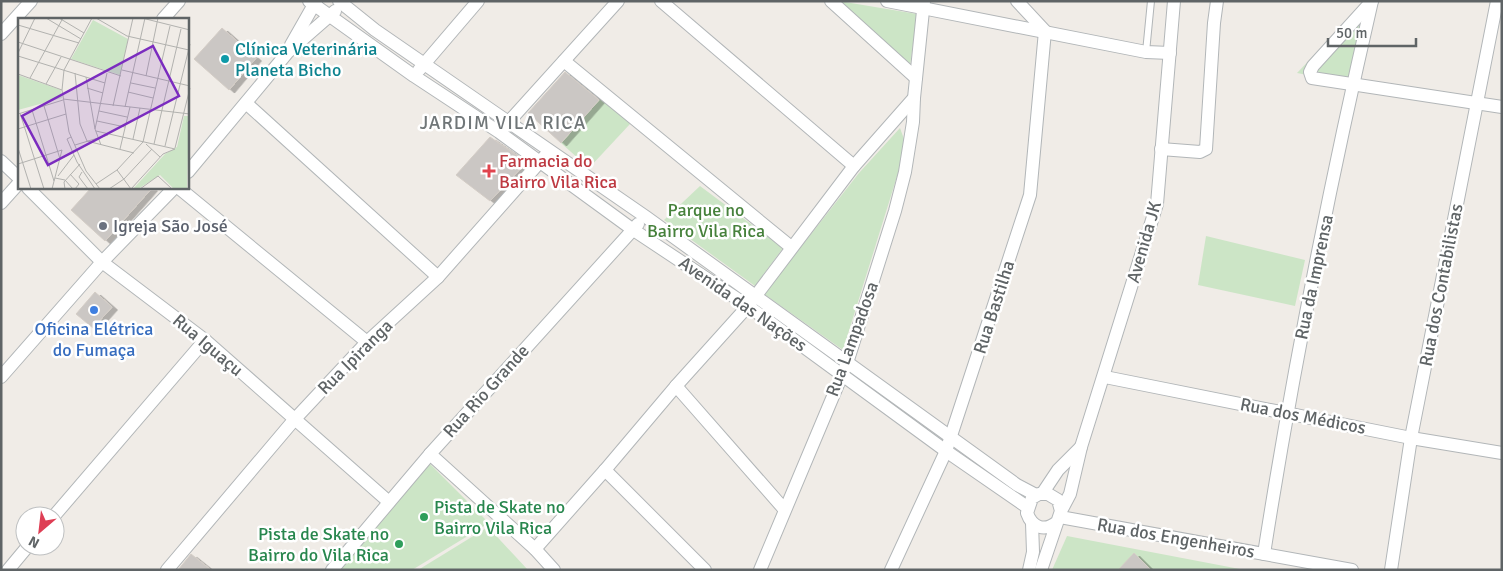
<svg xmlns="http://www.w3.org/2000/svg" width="1503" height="571" font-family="Signika,sans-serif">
  <defs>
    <filter id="shadow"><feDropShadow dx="5.5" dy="3" stdDeviation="0" flood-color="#0004"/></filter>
  </defs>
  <rect width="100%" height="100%" fill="#f0ece7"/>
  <!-- green -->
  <g fill="#cce5c6">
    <polygon points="839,1 917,14 910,66"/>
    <polygon points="1366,1 1350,83 1297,73"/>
    <polygon points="602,97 630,124 589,168 561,143"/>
    <polygon points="900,128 904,139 899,170 843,350 764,294 859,173"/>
    <polygon points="700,186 783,248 755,286 664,220"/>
    <polygon points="1206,236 1305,260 1295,306 1198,285"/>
    <polygon points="430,464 489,523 412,570 336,570"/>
    <polygon points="488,527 528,570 418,570"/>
    <polygon points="1067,536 1245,570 1052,570"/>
  </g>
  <!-- building -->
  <g fill="#cbc7c4" stroke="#d4cdc6" filter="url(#shadow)">
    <polygon points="222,28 256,58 229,90 194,59"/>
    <polygon points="565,72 599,100 561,143 528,113"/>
    <polygon points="490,137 522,159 522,167 490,201 456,175"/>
    <polygon points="91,188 152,188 105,241 71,210"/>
    <polygon points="95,292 112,307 93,328 76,314"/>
    <polygon points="1134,553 1151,570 1118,570"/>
    <polygon points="191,554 211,570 178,570"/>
  </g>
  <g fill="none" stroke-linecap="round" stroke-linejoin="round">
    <!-- lane casing -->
    <g stroke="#b2b6b8" stroke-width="8">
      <polyline id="lane" points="1146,52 1151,1"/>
    </g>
    <!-- street casing -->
    <g stroke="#b2b6b8" stroke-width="14">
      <g id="street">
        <polyline points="309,1 414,76 499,132 632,229 748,306 946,451 1027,507"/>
        <polyline points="339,1 375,30 646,217 1017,485 1036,495"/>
        <polyline points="661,1 854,166"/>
        <polyline points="831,1 916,78"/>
        <polyline points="887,1 1146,52 1170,53"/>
        <polyline points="1372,1 1313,66 1310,72 1312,78 1502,107"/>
        <polyline points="163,19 179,1"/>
        <polyline points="1,34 31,1"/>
        <polyline points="291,45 316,1"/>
        <polyline points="564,61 791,247"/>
        <polyline points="419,70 478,1"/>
        <polyline points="246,103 438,277"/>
        <polyline points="504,127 618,1"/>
        <polyline points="1161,149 1200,152 1206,149 1214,23 1217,1"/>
        <polyline points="1,161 19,178"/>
        <polyline points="188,172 288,52 335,11"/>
        <polyline points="28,188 102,262 205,340 389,502"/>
        <polyline points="179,188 367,342"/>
        <polyline points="1,203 19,183"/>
        <polyline points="1,377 102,262 174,188"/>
        <polyline points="1105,377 1411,438 1502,453"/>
        <polyline points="676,386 784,509"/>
        <polyline points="430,454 535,549 554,570"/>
        <polyline points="605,470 705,570"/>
        <polyline points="1042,494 1058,470 1081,447"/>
        <polyline points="1061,511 1070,494 1081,447 1157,204 1174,1"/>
        <polyline points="54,516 205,340"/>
        <polyline points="1060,517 1352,570"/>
        <polyline points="535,549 605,470 676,386 748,306 854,166 914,98 924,1"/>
        <path d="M1264 554C1293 368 1330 184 1372 1"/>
        <polyline points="8,570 28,546"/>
        <polyline points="167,570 294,420 367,342 438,277 545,156"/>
        <polyline points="332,570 430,454 638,224"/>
        <polyline points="760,570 847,363 895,211 905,172 913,122 914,98"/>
        <polyline points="891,570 946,451 1030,195 1045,31 1017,1"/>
        <polyline points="1029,570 1033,552 1032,523"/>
        <path d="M1041 570 1061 511 1058 500 1048 494H1039L1032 498 1027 513C1032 528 1045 532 1057 522"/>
        <polyline points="1391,570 1411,438 1497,1"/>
      </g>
    </g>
    <!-- lane -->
    <use href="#lane" stroke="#fff" stroke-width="6"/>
    <!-- street -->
    <use href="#street" stroke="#fff" stroke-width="12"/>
  </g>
  <!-- markers -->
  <circle fill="#0f9aa8" stroke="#fff" stroke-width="2" cx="225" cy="59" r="5"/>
  <path fill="#e0444e" stroke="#fff" stroke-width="2" d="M486.5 163.5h5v5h5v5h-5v5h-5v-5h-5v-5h5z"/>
  <circle fill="#6b7280" stroke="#fff" stroke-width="2" cx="103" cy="226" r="5"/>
  <circle fill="#3f7fe0" stroke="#fff" stroke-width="2" cx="94" cy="310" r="5"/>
  <g fill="#2e9e5b" stroke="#fff" stroke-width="2">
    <circle cx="424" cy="517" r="5"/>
    <circle cx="399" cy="544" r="5"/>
  </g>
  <g text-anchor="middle" stroke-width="5" stroke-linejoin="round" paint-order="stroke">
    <!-- culture labels -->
    <g font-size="18" fill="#0d838f" stroke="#fff" text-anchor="start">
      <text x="235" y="55">Clínica Veterinária<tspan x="235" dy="21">Planeta Bicho</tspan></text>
    </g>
    <!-- health labels -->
    <g font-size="18" fill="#be3a42" stroke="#fff" text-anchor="start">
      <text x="499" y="167">Farmacia do<tspan x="499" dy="21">Bairro Vila Rica</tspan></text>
    </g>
    <!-- park labels -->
    <g font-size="18" fill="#46813b" stroke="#fff">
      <text x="706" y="216">Parque no<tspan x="706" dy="21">Bairro Vila Rica</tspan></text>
    </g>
    <!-- worship labels -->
    <g font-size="18" fill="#5b616d" stroke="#fff" text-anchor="start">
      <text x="113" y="232">Igreja São José</text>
    </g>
    <!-- street labels -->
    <g font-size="18" fill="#5f6466" stroke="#fff">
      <text transform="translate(1144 242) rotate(-74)" y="6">Avenida JK</text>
      <text transform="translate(1314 277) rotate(-78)" y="6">Rua da Imprensa</text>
      <text transform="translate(1441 285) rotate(-79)" y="6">Rua dos Contabilistas</text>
      <text transform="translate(743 304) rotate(35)" y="6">Avenida das Nações</text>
      <text transform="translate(994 307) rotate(-72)" y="6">Rua Bastilha</text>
      <text transform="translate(852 339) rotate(-70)" y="6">Rua Lampadosa</text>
      <text transform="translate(208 345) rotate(40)" y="6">Rua Iguaçu</text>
      <text transform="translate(355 357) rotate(-45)" y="6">Rua Ipiranga</text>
      <text transform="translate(486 391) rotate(-48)" y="6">Rua Rio Grande</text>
      <text transform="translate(1303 416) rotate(11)" y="6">Rua dos Médicos</text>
      <text transform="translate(1176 538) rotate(10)" y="6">Rua dos Engenheiros</text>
    </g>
    <!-- shop labels -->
    <g font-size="18" fill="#366cbe" stroke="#fff">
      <text x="94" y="335">Oficina Elétrica<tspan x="94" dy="21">do Fumaça</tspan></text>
    </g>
    <!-- leisure labels -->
    <g font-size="18" fill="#27864d" stroke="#fff" text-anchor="start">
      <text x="434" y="513">Pista de Skate no<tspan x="434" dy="21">Bairro Vila Rica</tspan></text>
      <text x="389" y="540" text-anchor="end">Pista de Skate no<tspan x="389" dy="21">Bairro do Vila Rica</tspan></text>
    </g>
    <!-- neighbourhood labels -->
    <g font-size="19" letter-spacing="1" fill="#707678" stroke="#fff">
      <text x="503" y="129">JARDIM VILA RICA</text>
    </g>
  </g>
  <!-- overview -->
  <g transform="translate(18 18)">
    <rect width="171" height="171" fill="#f0ece7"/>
    <path d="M75 2 110 21 102 57 53 41ZM0 57 43 72 44 80 0 92ZM166 98H171L169 171H156L142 157 120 171H115L147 136 159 129Z" fill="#cce5c6"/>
    <path fill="none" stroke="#b2b2af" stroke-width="1" d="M28 0 63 21M41 0 66 15M74 0 46 52 44 72 51 114 68 153 82 171M78 0 109 18 171 32M124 0 172 12M0 7 61 25M0 24 103 58M0 35 17 0M0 38 87 65M104 52 172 68M57 55 62 106 69 123 116 135M0 56 44 72M128 58 140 0M68 59 77 111M12 60 45 0M113 65 137 70M28 66 43 39M69 70 85 75M110 74 135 80M45 81 172 96M26 88 42 141M95 88 115 0M107 89 127 0M14 92 36 163M81 93 109 99M2 95 26 171M0 96 45 82M79 103 107 109M0 111 48 96M78 113 157 131M53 119 49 121 59 144 77 171M115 121 122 90M128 126 142 139M136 126 163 11M57 127 90 117M83 127 77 111 89 55M147 128 172 26M0 130 13 171M157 130 172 70M102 131 112 89M0 146 44 132 34 171M99 152 113 171 145 136 157 131M64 154 61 159 70 171M52 156 61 166 57 171M40 158 56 137M37 160 47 162 55 171M78 166 99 152 125 124 152 8M47 171 46 164 62 146M91 171 106 161 134 131M122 171 140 158 154 171"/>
    <path fill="#7b2cbf" fill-opacity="0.15" stroke="#7b2cbf" stroke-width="2.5" d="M135 28 161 78 30 147 4 98Z"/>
    <rect width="171" height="171" fill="none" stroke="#5f6466" stroke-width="2.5"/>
  </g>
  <!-- border -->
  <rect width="1503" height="571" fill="none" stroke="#5f6466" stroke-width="5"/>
  <!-- north arrow -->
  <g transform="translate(40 531) rotate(208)"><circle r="24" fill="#ffffff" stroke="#bfc1c2"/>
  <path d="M0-4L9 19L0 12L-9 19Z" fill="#de3e54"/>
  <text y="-8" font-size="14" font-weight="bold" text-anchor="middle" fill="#5f6466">N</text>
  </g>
  <!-- scale -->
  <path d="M1328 38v8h88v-8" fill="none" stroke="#5f6466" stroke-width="2.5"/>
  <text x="1336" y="38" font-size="15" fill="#5f6466" stroke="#ffffff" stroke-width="4" paint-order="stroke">50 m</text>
</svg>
